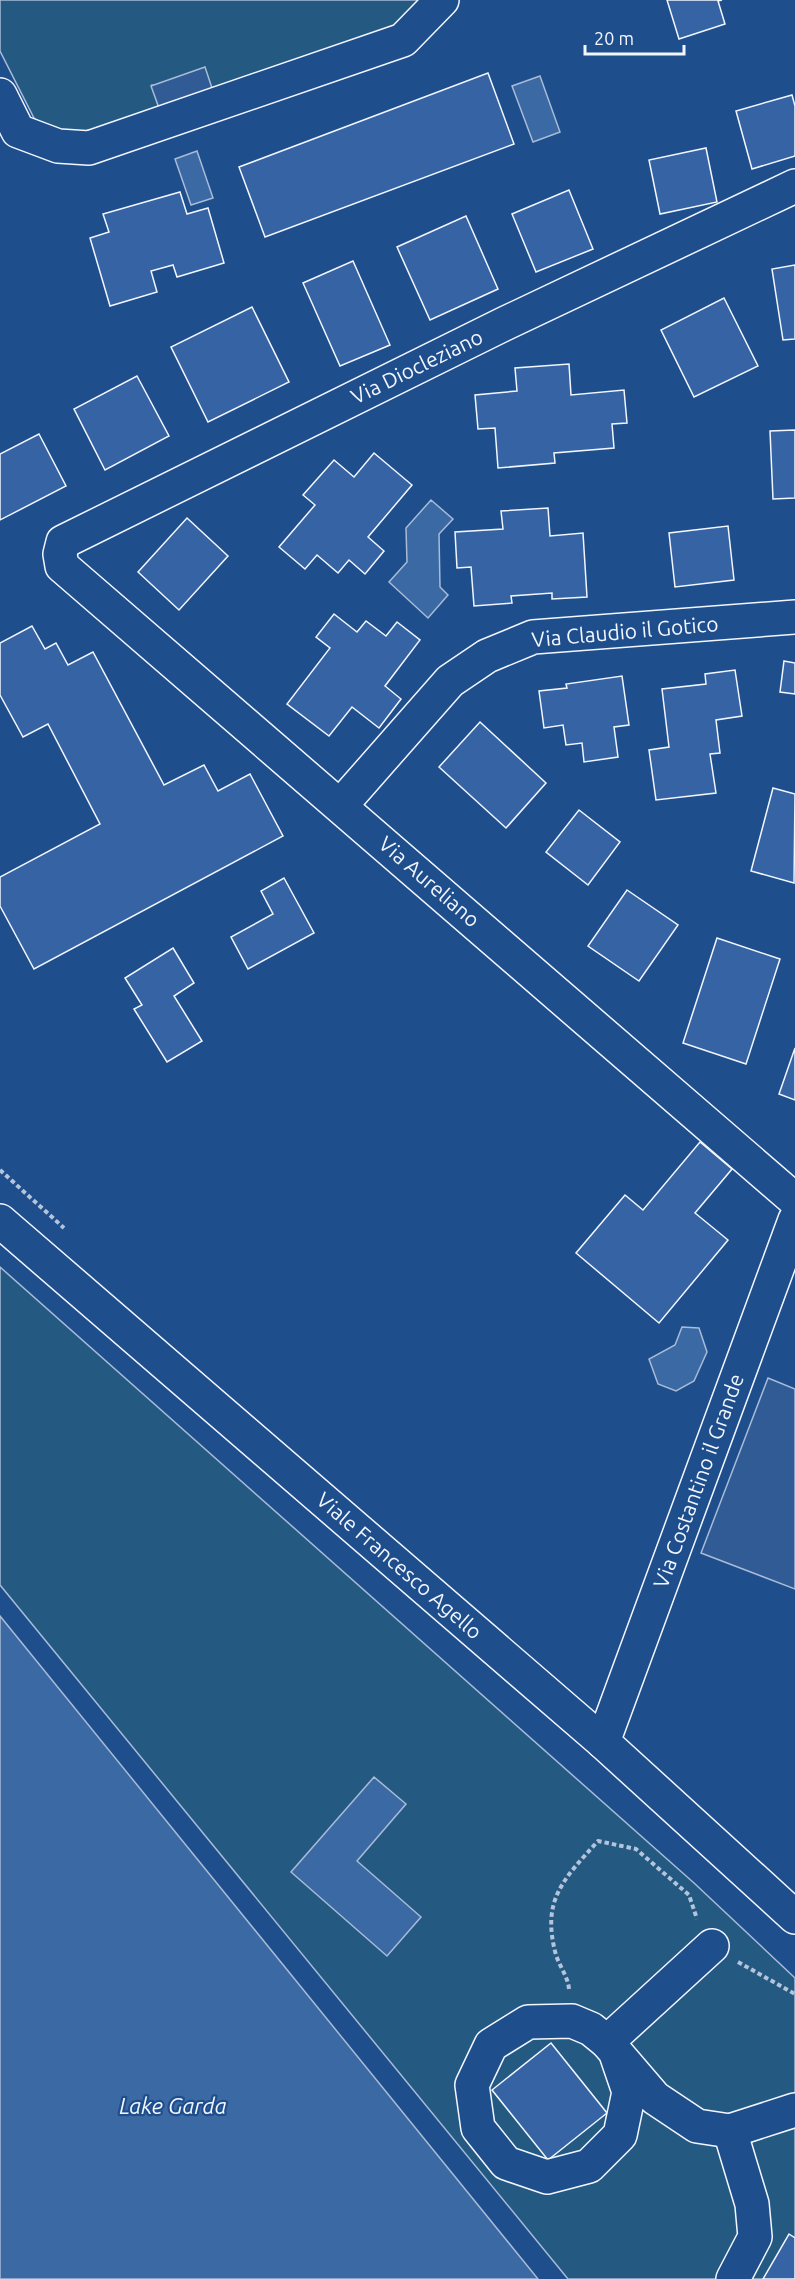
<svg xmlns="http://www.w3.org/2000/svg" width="795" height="2279" font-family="Ubuntu,sans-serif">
  <rect width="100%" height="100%" fill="#1f4e8c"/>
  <!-- green -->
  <g fill="#245a82" stroke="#a8bbd7" stroke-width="1.5">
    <polygon points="0,0 422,0 394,27 213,91 152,85 159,108 85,135 53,132 34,118 0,51"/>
    <polygon points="0,1267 694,1883 795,1978 795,2279 568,2279 0,1585"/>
  </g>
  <!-- parking -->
  <g fill="#305b95" stroke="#a8bbd7" stroke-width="1.5">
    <polygon points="205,67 213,91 159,108 151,86"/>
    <polygon points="768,1378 795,1389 795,1589 701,1553"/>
  </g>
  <!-- water -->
  <g fill="#3b69a3" stroke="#a8bbd7" stroke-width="1.5">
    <polygon points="540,76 560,132 533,142 512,86"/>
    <polygon points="197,151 213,198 191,205 175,159"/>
    <polygon points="431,500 453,519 439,534 440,587 448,595 428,618 389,582 407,562 406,528"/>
    <polygon points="682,1327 699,1328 707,1352 694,1381 676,1391 658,1384 649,1359 675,1345"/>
    <polygon points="0,1616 538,2279 0,2279"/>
    <polygon points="374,1777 406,1804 357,1861 421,1917 387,1956 291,1872"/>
  </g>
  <!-- building -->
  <g fill="#3563a3" stroke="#f2f6ff" stroke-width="1.5">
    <polygon points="667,0 722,0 718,1 725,24 679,39"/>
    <polygon points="488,73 514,144 265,237 239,167"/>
    <polygon points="792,95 795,106 795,156 752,169 736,111"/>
    <polygon points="706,148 717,202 660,214 649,160"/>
    <polygon points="569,190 593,249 536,272 512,214"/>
    <polygon points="180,192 187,214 208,208 224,263 177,277 173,265 151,271 157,292 110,306 90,238 109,232 103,214"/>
    <polygon points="466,216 498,289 430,320 397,247"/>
    <polygon points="353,261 390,345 340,366 303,283"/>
    <polygon points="795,265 795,339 783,340 772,269"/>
    <polygon points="724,298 758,366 694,397 661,330"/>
    <polygon points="252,307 289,382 208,422 171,347"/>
    <polygon points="569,364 571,395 624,390 627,423 612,424 614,448 554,453 555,463 498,468 495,428 478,429 475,395 517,391 515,368"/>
    <polygon points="137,376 169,436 105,470 74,409"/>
    <polygon points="795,430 795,498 773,499 770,431"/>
    <polygon points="39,434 66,486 0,520 0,454"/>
    <polygon points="374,453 412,485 368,537 384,551 365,574 349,560 338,573 317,555 305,569 279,547 315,505 303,495 334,460 354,477"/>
    <polygon points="548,508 550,536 583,533 587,597 552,599 552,593 511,596 512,603 474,606 471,567 457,568 455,532 503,529 501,511"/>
    <polygon points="187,518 228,556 179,610 138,572"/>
    <polygon points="728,526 734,580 675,587 669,533"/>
    <polygon points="334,614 357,632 366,621 386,636 397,622 420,640 385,686 401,699 379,728 352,707 329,736 287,704 330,648 316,637"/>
    <polygon points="32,626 45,649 56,643 68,665 93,652 164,785 204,765 218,791 250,774 283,836 34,969 0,906 0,877 100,824 48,724 23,737 0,695 0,643"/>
    <polygon points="784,661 795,663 795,694 780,692"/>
    <polygon points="735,670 742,716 716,720 720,753 710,754 716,793 656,800 649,750 669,747 662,689 706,684 705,674"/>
    <polygon points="622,676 629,725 614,727 618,757 584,762 582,743 566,745 563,725 544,728 539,691 567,688 566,684"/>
    <polygon points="480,722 546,783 506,828 439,767"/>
    <polygon points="773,788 795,794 794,883 751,871"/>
    <polygon points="579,810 620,842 588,885 546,852"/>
    <polygon points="284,878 314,933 248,969 231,937 273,914 261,891"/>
    <polygon points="627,890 678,925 639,981 588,946"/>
    <polygon points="717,938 780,959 746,1064 683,1043"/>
    <polygon points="173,948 194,983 174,996 202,1041 167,1062 134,1009 142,1005 125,978"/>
    <polygon points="795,1048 795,1100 779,1094"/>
    <polygon points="700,1142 732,1169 695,1213 728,1240 659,1323 576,1253 625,1195 643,1210"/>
    <polygon points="551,2043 607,2113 548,2160 492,2090"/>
    <polygon points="789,2234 795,2238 795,2279 763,2279"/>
  </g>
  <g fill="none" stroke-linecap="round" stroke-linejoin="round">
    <!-- minor casing -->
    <g stroke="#f2f6ff" stroke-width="36">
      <g id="minor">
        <polyline points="0,95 18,131 58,146 89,148 403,40 442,0"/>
        <polyline points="795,186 506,323 63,542 60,554 62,566 795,1200"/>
        <polyline points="341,805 450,681 487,656 533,637 795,617"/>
        <polyline points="603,1742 795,1220"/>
        <polyline points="607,2042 712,1946"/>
        <polyline points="615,2051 629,2092 620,2135 589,2166 547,2177 506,2163 478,2128 472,2085 491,2045 528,2022 572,2021 591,2029 607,2042 655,2098 697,2126 730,2131 795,2110"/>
        <polyline points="730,2131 752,2204 755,2237 733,2279"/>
      </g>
    </g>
    <!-- major casing -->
    <g stroke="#f2f6ff" stroke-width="36">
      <polyline id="major" points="0,1221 603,1742 795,1917"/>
    </g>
    <!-- path -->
    <g stroke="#b3c4dc" stroke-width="4" stroke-dasharray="4.5 3" stroke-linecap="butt">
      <polyline points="0,1170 64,1228"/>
      <polyline points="738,1962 795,1994"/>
      <path d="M569 1989C568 1977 560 1967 556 1955 541 1900 563 1880 598 1841L636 1849 689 1895 697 1919"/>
    </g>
    <!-- minor -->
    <use href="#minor" stroke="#1f4e8c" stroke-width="33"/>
    <!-- major -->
    <use href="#major" stroke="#1f4e8c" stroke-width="33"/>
  </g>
  <g text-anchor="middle" stroke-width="4.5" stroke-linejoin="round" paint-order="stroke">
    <!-- street labels -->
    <g font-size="21" fill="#f2f6ff" stroke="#1f4e8c">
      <text transform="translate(417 367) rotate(-26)" y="7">Via Diocleziano</text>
      <text transform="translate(625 632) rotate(-5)" y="7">Via Claudio il Gotico</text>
      <text transform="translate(429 882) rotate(41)" y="7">Via Aureliano</text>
      <text transform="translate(699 1481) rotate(-70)" y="7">Via Costantino il Grande</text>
      <text transform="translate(399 1566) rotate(41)" y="7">Viale Francesco Agello</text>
    </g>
    <!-- water labels -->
    <g font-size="22" font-style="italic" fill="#f2f6ff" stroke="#1f4e8c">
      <text x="173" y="2114">Lake Garda</text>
    </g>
  </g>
  <!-- scale -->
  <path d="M585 45v9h99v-9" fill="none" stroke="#f2f6ff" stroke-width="3"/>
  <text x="594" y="45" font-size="18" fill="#f2f6ff" stroke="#1f4e8c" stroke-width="4.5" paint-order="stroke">20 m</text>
</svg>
